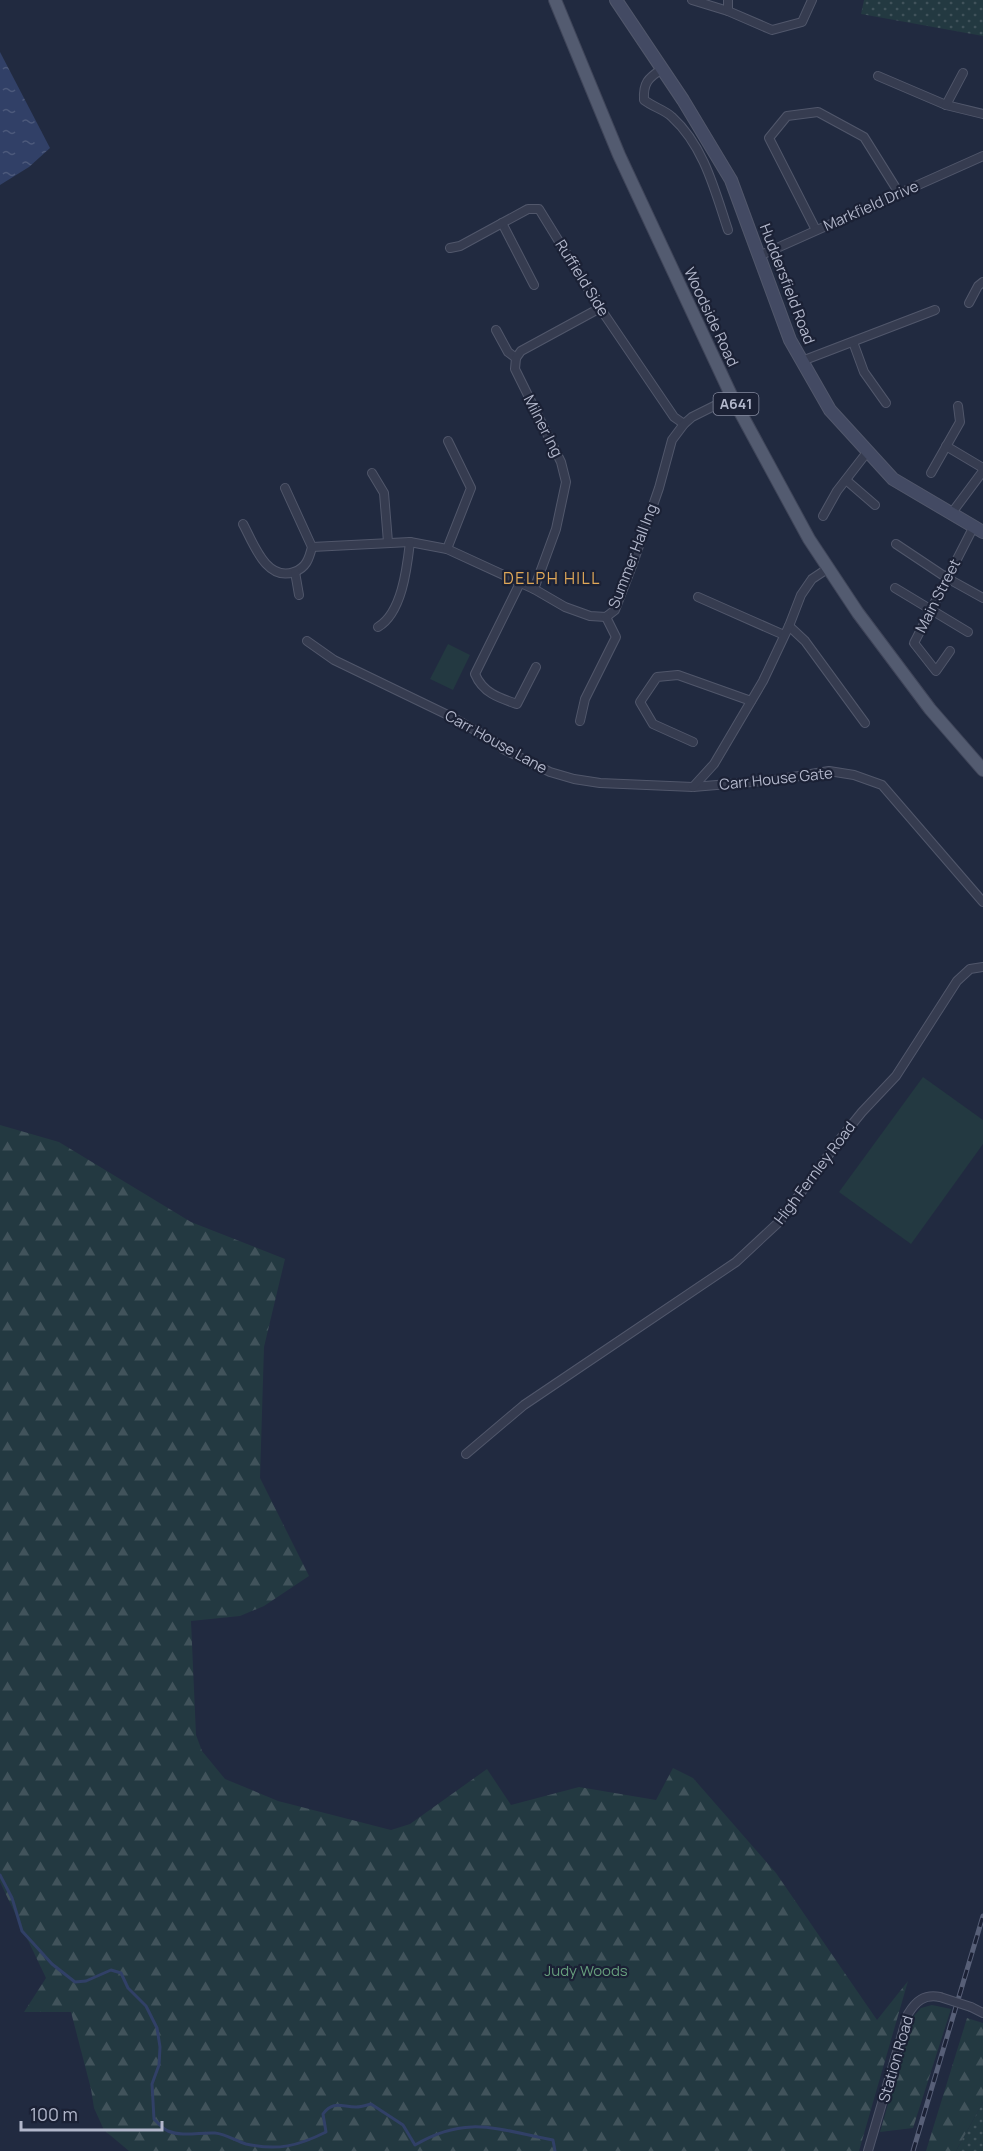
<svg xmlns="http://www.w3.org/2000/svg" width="983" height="2151" font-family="Manrope,sans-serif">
  <defs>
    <pattern id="grass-dots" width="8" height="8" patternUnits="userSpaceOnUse" patternTransform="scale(1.5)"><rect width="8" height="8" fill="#233941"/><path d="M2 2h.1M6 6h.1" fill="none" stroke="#41535b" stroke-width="1.8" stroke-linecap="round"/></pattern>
    <pattern id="forest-firs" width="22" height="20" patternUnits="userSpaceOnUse" patternTransform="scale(1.5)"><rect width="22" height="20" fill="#233941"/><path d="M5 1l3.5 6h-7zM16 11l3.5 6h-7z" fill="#41535b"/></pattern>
    <pattern id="water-ripples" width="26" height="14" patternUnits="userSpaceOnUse" patternTransform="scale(1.5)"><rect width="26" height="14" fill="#314067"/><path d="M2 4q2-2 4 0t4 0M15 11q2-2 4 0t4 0" fill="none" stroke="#4c597b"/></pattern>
  </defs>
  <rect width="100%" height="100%" fill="#212a40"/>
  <!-- grass -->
  <g fill="url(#grass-dots)">
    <polygon points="864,0 983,0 983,36 861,14"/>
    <polygon points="983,2102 983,2151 956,2151"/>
  </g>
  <!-- forest -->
  <g fill="url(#forest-firs)">
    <polygon points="0,1125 59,1142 191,1222 285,1259 264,1347 260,1478 309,1576 264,1606 240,1616 191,1621 196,1735 202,1751 225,1779 278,1801 391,1830 410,1824 487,1769 511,1805 579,1787 656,1800 673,1768 693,1778 776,1873 877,2020 908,1981 859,2151 129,2151 104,2130 94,2108 91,2089 71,2012 24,2012 46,1978 0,1882"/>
    <polygon points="932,2005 951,2009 913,2128 880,2132 913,2017 921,2008"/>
    <polygon points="967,2018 983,2023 983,2102 956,2151 926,2151"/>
  </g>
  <!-- park -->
  <g fill="#233941">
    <polygon points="448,644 470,655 453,690 430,679"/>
    <polygon points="923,1077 983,1120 983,1144 911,1244 839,1192"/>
  </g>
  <!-- water -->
  <polygon fill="url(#water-ripples)" points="0,52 50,148 29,167 0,185"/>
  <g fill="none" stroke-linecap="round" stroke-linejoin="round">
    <!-- stream -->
    <path stroke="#314067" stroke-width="3" d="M0 1875 12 1898 22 1931 52 1964 75 1982 86 1981 111 1970 121 1973 128 1988 146 2006 157 2028 160 2047 159 2065 152 2084 154 2119C158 2123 163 2129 168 2131 182 2137 201 2132 215 2133 226 2134 236 2141 246 2144 278 2151 298 2146 326 2132L323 2114C333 2100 342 2107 356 2107 361 2107 367 2105 371 2104L403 2125 415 2145C467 2114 499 2130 553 2140L555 2151"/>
    <!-- minor casing -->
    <g stroke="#51576b" stroke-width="10">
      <g id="minor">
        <polyline points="692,0 728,11"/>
        <polyline points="728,0 728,11 772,30 802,22 812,0"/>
        <path d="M662 69C648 78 643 83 644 100 653 107 665 110 672 117 704 146 715 191 728 230"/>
        <polyline points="878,76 946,105 983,114"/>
        <polyline points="946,105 963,73"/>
        <polyline points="502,223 534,285"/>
        <polyline points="816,230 769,138 787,116 818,112 864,137 899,193"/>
        <polyline points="450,248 460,246 528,209 539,209 600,308 674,417 684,424"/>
        <polyline points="759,256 983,156"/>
        <polyline points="969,303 978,286 983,282"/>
        <polyline points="496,330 508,352 516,358"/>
        <polyline points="853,342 864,372 886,403"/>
        <polyline points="802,361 935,310"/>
        <polyline points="946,446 983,468"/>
        <polyline points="372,473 384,493 388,542"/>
        <polyline points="931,473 960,422 958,406"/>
        <polyline points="846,480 875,505"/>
        <polyline points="951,514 983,471"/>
        <polyline points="823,516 837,491 868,451"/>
        <path d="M243 524C253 542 266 582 294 572 306 568 309 559 312 547L285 488"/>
        <polyline points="896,544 947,578 983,598"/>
        <polyline points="312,547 410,542 447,549 534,589 565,607 590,616 606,617 615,610 632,566 659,488 672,440 684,424 692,417 732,397"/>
        <polyline points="447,549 471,488 448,441"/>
        <polyline points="295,572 299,595"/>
        <path d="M520 583 475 674C483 693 499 698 517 704L536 667"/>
        <polyline points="895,588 968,632"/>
        <polyline points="534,589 556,529 566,482 561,462 515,369 516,358 521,351 600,308"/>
        <polyline points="698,597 784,635"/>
        <polyline points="789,626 805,641 865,723"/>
        <path d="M378 627C402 613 407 568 410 542"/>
        <polyline points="307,641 334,660 454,718 495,742 503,749 550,772 574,779 600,783 693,787 775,780 829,771 854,775 882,785 983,902"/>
        <polyline points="950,651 936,671 914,643 973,528"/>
        <polyline points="580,721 585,699 616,637 606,617"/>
        <polyline points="693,742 653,724 640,702 657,677 678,675 751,701"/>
        <polyline points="693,787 714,764 763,681 789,626 801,595 812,579 827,569"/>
        <polyline points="466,1454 524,1405 736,1262 780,1221 841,1138 862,1112 896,1076 957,981 970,969 983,967"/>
        <polyline points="971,2007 983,2013"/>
        <path d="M868 2151 908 2014C916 2001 924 1994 940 1997"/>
      </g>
    </g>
    <!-- secondary casing -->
    <g stroke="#51576b" stroke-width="14">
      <polyline id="secondary" points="616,0 683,100 731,180 790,340 830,410 893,479 983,532"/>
    </g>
    <!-- primary casing -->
    <g stroke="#3f4559" stroke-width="14">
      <polyline id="primary" points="555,0 619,155 732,397 809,539 858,613 930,709 983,770"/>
    </g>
    <!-- minor -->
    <use href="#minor" stroke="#363c50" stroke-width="8"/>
    <!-- secondary -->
    <use href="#secondary" stroke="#434a63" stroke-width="12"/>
    <!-- primary -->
    <use href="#primary" stroke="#535b70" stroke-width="12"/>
    <!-- rail casing -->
    <g stroke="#575f77" stroke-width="5">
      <polyline id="rail" points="913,2151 983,1916"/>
    </g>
    <!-- rail -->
    <use href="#rail" stroke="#1b2135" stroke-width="3" stroke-dasharray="9" stroke-linecap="butt"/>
    <!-- minor-bridge casing -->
    <g stroke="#51576b" stroke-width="10" stroke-linecap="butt">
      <polyline id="minor-bridge" points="940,1997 971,2007"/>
    </g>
    <!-- minor-bridge -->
    <use href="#minor-bridge" stroke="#363c50" stroke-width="8"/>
  </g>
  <g text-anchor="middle" stroke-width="4.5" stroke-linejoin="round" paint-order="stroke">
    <!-- shield labels -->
    <rect fill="#1b2135" stroke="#858a9e" stroke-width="1.5" x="713.5" y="393" width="45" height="22" rx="4.5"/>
    <g font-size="14" font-weight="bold" fill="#b2b7cb">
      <text x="736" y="409">A641</text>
    </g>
    <!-- street labels -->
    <g font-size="15" fill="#b2b7cb" stroke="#1b2135">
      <text transform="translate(871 206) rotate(-24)" y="5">Markfield Drive</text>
      <text transform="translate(582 278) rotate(58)" y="5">Ruffield Side</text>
      <text transform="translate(787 284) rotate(69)" y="5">Huddersfield Road</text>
      <text transform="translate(711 317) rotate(65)" y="5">Woodside Road</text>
      <text transform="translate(543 426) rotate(63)" y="5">Milner Ing</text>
      <text transform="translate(633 556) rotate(-69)" y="5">Summer Hall Ing</text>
      <text transform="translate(938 596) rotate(-63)" y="5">Main Street</text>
      <text transform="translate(496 742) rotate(29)" y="5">Carr House Lane</text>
      <text transform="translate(776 779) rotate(-6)" y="5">Carr House Gate</text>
      <text transform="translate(815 1173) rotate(-53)" y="5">High Fernley Road</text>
      <text transform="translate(896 2059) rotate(-74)" y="5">Station Road</text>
    </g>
    <!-- park labels -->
    <g font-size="15" fill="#669e7c" stroke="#1b2135">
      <text x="586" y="1976">Judy Woods</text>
    </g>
    <!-- neighbourhood labels -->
    <g font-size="16" letter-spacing="1.5" fill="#e0a858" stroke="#1b2135">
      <text x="552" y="584">DELPH HILL</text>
    </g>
  </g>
  <!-- scale -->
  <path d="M21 2121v9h141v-9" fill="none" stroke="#b2b7cb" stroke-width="3"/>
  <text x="30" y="2121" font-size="18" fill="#b2b7cb" stroke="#1b2135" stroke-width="4.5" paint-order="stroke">100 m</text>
</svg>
